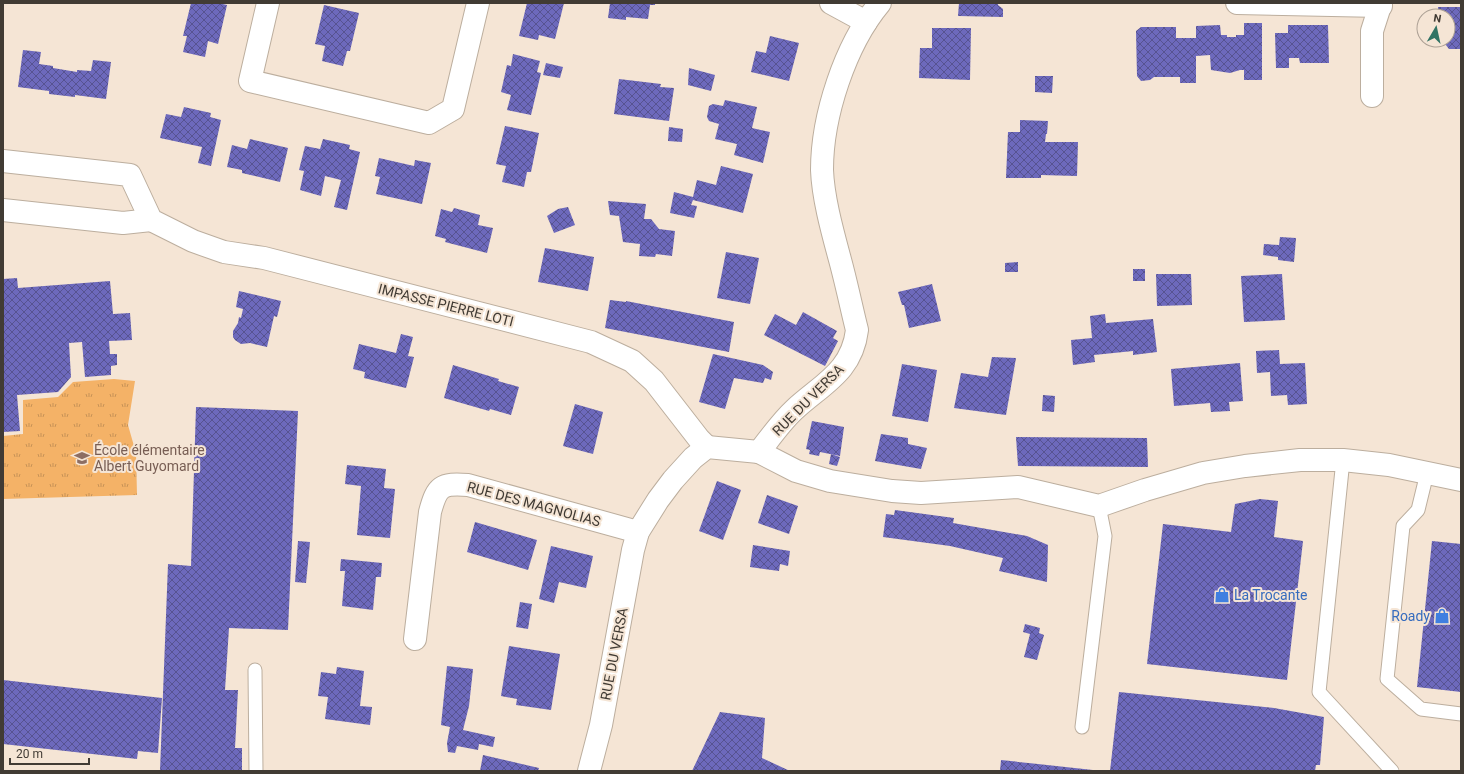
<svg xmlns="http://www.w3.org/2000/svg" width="1464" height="774" font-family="Roboto,sans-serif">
  <defs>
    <pattern id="park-tufts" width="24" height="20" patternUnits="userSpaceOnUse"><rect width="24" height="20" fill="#f4b267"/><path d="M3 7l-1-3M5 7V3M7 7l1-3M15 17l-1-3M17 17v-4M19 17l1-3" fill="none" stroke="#c79256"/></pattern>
    <pattern id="building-cross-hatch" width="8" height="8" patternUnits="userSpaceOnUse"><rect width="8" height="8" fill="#6d69bc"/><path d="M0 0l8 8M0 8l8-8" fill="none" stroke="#575391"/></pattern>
  </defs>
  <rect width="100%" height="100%" fill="#f5e5d5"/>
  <!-- park -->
  <polygon fill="url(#park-tufts)" points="114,379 135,381 128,425 136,453 137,495 3,499 3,436 23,434 23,400 58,397 73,382"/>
  <!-- building -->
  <g fill="url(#building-cross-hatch)">
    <polygon points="191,3 218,3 227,5 218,44 208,41 205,57 183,52 187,36 183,36"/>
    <polygon points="527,3 564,3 555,39 539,35 538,40 519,36"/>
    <polygon points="610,3 655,3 655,5 650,5 648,19 626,17 626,20 608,18"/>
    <polygon points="959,3 998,3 998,5 1003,9 1003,17 958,16"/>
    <polygon points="324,5 359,13 350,51 347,51 343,66 322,61 325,46 315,44"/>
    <polygon points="1438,7 1461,7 1461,49 1449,49 1442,40 1448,40 1448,16 1438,16"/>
    <polygon points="1244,23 1262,23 1262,80 1244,80 1244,70 1240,70 1230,73 1211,70 1210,55 1196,56 1196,83 1180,83 1180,77 1154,77 1150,80 1141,81 1137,76 1136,31 1141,27 1176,27 1176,38 1196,38 1196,26 1220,25 1221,35 1227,35 1227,37 1236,37 1236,35 1244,35"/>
    <polygon points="1288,25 1328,25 1329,63 1300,63 1299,58 1289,58 1289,68 1276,68 1275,33 1288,33"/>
    <polygon points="932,28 971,28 970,80 919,78 920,48 932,48"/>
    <polygon points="770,36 799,43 789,81 751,72 756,51 766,53"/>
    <polygon points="23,50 41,52 39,64 53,66 53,68 77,72 77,70 91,71 93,60 111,62 106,99 75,95 75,97 49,94 49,91 18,87"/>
    <polygon points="513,54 540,61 537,72 541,73 531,115 507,110 511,95 501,92 507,65 511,66"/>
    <polygon points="546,63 563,67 560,78 543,75"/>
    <polygon points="689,68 715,75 711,91 688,85"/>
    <polygon points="1035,76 1053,76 1052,93 1035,92"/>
    <polygon points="619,79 661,84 660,87 674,88 669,121 614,114"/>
    <polygon points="725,100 757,107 752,128 770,132 763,163 734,155 737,144 715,139 719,124 709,121 707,117 709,106 713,104 723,106"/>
    <polygon points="184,107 211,113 210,117 221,120 211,166 198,163 202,147 160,138 166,114 181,117"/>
    <polygon points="1020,120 1048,121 1047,134 1046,134 1045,142 1078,142 1077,176 1041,175 1041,178 1006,178 1008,132 1020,132"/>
    <polygon points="505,126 539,133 531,172 527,172 524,187 502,182 506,166 496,164"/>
    <polygon points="669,127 683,129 682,142 668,141"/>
    <polygon points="250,139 288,148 280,182 242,173 242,170 227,167 232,145 247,149"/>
    <polygon points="323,139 350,145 349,149 360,152 347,210 334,207 341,180 325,176 321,196 300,190 304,171 299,170 305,146 320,149"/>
    <polygon points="379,158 414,166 415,160 431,163 422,204 376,194 380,177 375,176"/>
    <polygon points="721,166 753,174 743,213 693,200 691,205 697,206 694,218 670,213 674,192 693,197 697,180 716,185"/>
    <polygon points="608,201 646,204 644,219 651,219 659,229 675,231 672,256 656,254 655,257 639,256 640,244 623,242 619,216 610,215"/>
    <polygon points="568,207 575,225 554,233 547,216 558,209"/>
    <polygon points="454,208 480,215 478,225 493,228 487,253 445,242 446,239 435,236 441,209 452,212"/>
    <polygon points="1280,237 1296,238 1294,262 1278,260 1278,257 1263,255 1264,244 1279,245"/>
    <polygon points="545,248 594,257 588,291 538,282"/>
    <polygon points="726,252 759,258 750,304 717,298"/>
    <polygon points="1018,262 1018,272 1005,272 1005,263"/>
    <rect x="1133" y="269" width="12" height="12"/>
    <polygon points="1156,274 1191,274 1192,305 1157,306"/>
    <polygon points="1282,274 1285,320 1244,322 1241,276"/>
    <polygon points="17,278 18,288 110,281 113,314 130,313 132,340 109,341 110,354 117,354 117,365 111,366 111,375 85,377 82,342 69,343 71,377 58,392 17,395 20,431 3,432 3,279"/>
    <polygon points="932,284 941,321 909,328 904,305 902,305 898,292"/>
    <polygon points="239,291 281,301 277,317 274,316 267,347 250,343 241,344 235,340 233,337 233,331 238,323 239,317 241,318 243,309 236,307"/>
    <polygon points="610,300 626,302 626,301 734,322 729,352 605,328"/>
    <polygon points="803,312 837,331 833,338 838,341 825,366 764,335 775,314 796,325"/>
    <polygon points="1105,314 1106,323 1153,319 1157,352 1133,355 1133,351 1094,355 1095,362 1073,365 1071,340 1092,338 1090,316"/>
    <polygon points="401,334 413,337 408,356 414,357 406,388 364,378 365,372 353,369 359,344 396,353"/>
    <polygon points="1279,350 1280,364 1305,363 1307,404 1288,405 1287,395 1271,396 1270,372 1257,373 1256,351"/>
    <polygon points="713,354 763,365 773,372 771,380 765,378 763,383 734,378 725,409 699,402"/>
    <polygon points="992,357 1016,358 1006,415 954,408 961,373 988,377"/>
    <polygon points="1240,363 1243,401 1229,402 1230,411 1211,412 1210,403 1174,406 1171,369"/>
    <polygon points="902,364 937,370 928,422 892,416"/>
    <polygon points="453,365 499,379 498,381 519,387 511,415 490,409 489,411 444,398"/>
    <polygon points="1043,395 1055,396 1054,412 1042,411"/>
    <polygon points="575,404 603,412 593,454 563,446"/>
    <polygon points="196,407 298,411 288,630 229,628 225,690 238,690 235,748 242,748 242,771 160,771 168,564 191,566"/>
    <polygon points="812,421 844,427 840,456 820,452 819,456 809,454 810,450 806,449"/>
    <polygon points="881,434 908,438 908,444 927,448 921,469 875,461"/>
    <polygon points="1016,437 1147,438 1148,467 1018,466"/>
    <polygon points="831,454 840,457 837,466 829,464"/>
    <polygon points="347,465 386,469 384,488 395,489 390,538 357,535 361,486 345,484"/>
    <polygon points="717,481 741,490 723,540 699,531"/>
    <polygon points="767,495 798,506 789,534 758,523"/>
    <polygon points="1260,499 1278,501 1274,537 1303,541 1287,680 1147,664 1163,524 1231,532 1235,504"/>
    <polygon points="895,510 954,518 953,523 1027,536 1048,545 1047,582 999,571 1003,558 950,546 883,537 886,514 894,515"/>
    <polygon points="475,522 537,540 528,570 467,552"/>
    <polygon points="298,541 310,542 306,583 295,582"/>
    <polygon points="1432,541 1461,544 1461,692 1417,687"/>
    <polygon points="753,545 790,551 788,566 780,564 779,571 750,567"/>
    <polygon points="551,546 593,556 586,588 559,582 554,603 539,599"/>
    <polygon points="341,559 382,563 381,577 376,577 373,610 342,606 345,571 340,571"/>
    <polygon points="520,602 532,604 528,629 516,627"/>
    <polygon points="1025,624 1040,628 1039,633 1044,635 1037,660 1024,657 1030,634 1023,632"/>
    <polygon points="509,646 560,654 551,710 516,705 517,699 501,696"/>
    <polygon points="447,666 473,669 469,706 463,730 495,737 493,747 479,744 478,750 457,746 455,753 448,752 447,743 450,727 441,725"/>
    <polygon points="337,667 364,671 360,706 372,707 370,725 325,719 328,697 318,696 321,672 336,674"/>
    <polygon points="3,680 162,698 158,753 138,751 137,759 3,744"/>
    <polygon points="1119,692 1274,708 1324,717 1320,765 1316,765 1315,771 1110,771"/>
    <polygon points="720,712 765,718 762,758 790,771 692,771"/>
    <polygon points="483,755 539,768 538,771 480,771"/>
    <polygon points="1001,760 1093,770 1093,771 1000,771"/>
  </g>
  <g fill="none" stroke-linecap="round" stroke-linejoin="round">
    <!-- service casing -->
    <g stroke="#bcae9e" stroke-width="15">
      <g id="service">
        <polyline points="1343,460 1319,692 1392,771"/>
        <polyline points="1427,473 1418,510 1403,526 1387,679 1421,709 1461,714"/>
        <polyline points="255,670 256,771"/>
        <polyline points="1082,727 1105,536 1099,506"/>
      </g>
    </g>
    <!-- minor casing -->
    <g stroke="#bcae9e" stroke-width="24">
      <g id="minor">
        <polyline points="268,3 250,81 429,123 453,109 478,3"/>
        <polyline points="831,3 866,22"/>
        <polyline points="1237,3 1381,6"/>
        <polyline points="1372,96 1372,31 1381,3"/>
        <polyline points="3,161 130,175 151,220 193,241 224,252 264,258 591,342 632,361 654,381 699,439 707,447"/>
        <polyline points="3,210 123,223 151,220"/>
        <polyline points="759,452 796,471 830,481 892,491 921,493 1018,487 1099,506 1145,490 1203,473 1245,466 1300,460 1343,460 1389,465 1461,480"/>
        <path d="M415 639 430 512C437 486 441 483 468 485L638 532"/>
        <path d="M589 771 601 725 633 550 638 532 658 500 673 480 693 458 707 447 759 452C770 438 781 422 794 410 822 384 852 372 857 330 851 306 846 281 839 256 832 230 823 197 822 170 822 116 845 45 880 3"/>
      </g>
    </g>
    <!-- service -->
    <use href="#service" stroke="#fff" stroke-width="13"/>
    <!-- minor -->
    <use href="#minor" stroke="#fff" stroke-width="22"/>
  </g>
  <!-- icons -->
  <defs>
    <g id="school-bare" transform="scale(1.2)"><path d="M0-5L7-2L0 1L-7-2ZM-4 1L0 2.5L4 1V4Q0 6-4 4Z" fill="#8d6e63" stroke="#f5e5d5" stroke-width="2.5" paint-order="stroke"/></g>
    <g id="shop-bare" transform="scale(1.2)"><path d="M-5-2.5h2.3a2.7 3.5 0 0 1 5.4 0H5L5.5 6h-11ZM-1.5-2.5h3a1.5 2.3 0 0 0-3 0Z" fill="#3f7fe0" stroke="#f5e5d5" stroke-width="2.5" paint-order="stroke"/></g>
  </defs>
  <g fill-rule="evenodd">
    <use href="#school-bare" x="82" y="458"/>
    <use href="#shop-bare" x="1222" y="595"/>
    <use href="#shop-bare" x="1442" y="616"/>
  </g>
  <g text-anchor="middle" stroke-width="4" stroke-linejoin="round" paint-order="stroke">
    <!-- street labels -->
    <g font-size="14" fill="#413b34" stroke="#f5e5d5">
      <text transform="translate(446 305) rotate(14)" y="5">IMPASSE PIERRE LOTI</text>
      <text transform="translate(808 400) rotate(-45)" y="5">RUE DU VERSA</text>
      <text transform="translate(534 504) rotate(15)" y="5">RUE DES MAGNOLIAS</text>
      <text transform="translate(614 654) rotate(-79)" y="5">RUE DU VERSA</text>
    </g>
    <!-- education labels -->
    <g font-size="14" fill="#785e54" stroke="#f5e5d5" text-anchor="start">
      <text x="94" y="455">École élémentaire<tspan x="94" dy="16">Albert Guyomard</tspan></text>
    </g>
    <!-- shop labels -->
    <g font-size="14" fill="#366cbe" stroke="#f5e5d5" text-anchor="start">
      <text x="1234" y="600">La Trocante</text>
      <text x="1430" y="621" text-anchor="end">Roady</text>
    </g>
  </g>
  <!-- border -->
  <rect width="1464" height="774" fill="none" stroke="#413b34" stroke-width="8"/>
  <!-- north arrow -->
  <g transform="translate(1436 28) rotate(9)"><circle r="19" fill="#f5e5d5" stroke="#ada195"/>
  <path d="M0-3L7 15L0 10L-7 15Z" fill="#317364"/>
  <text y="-6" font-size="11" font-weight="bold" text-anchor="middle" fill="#413b34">N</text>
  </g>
  <!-- scale -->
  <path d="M10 758v6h79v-6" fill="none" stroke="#413b34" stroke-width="2"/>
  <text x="16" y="758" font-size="12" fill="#413b34" stroke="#f5e5d5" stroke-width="3" paint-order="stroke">20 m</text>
</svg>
